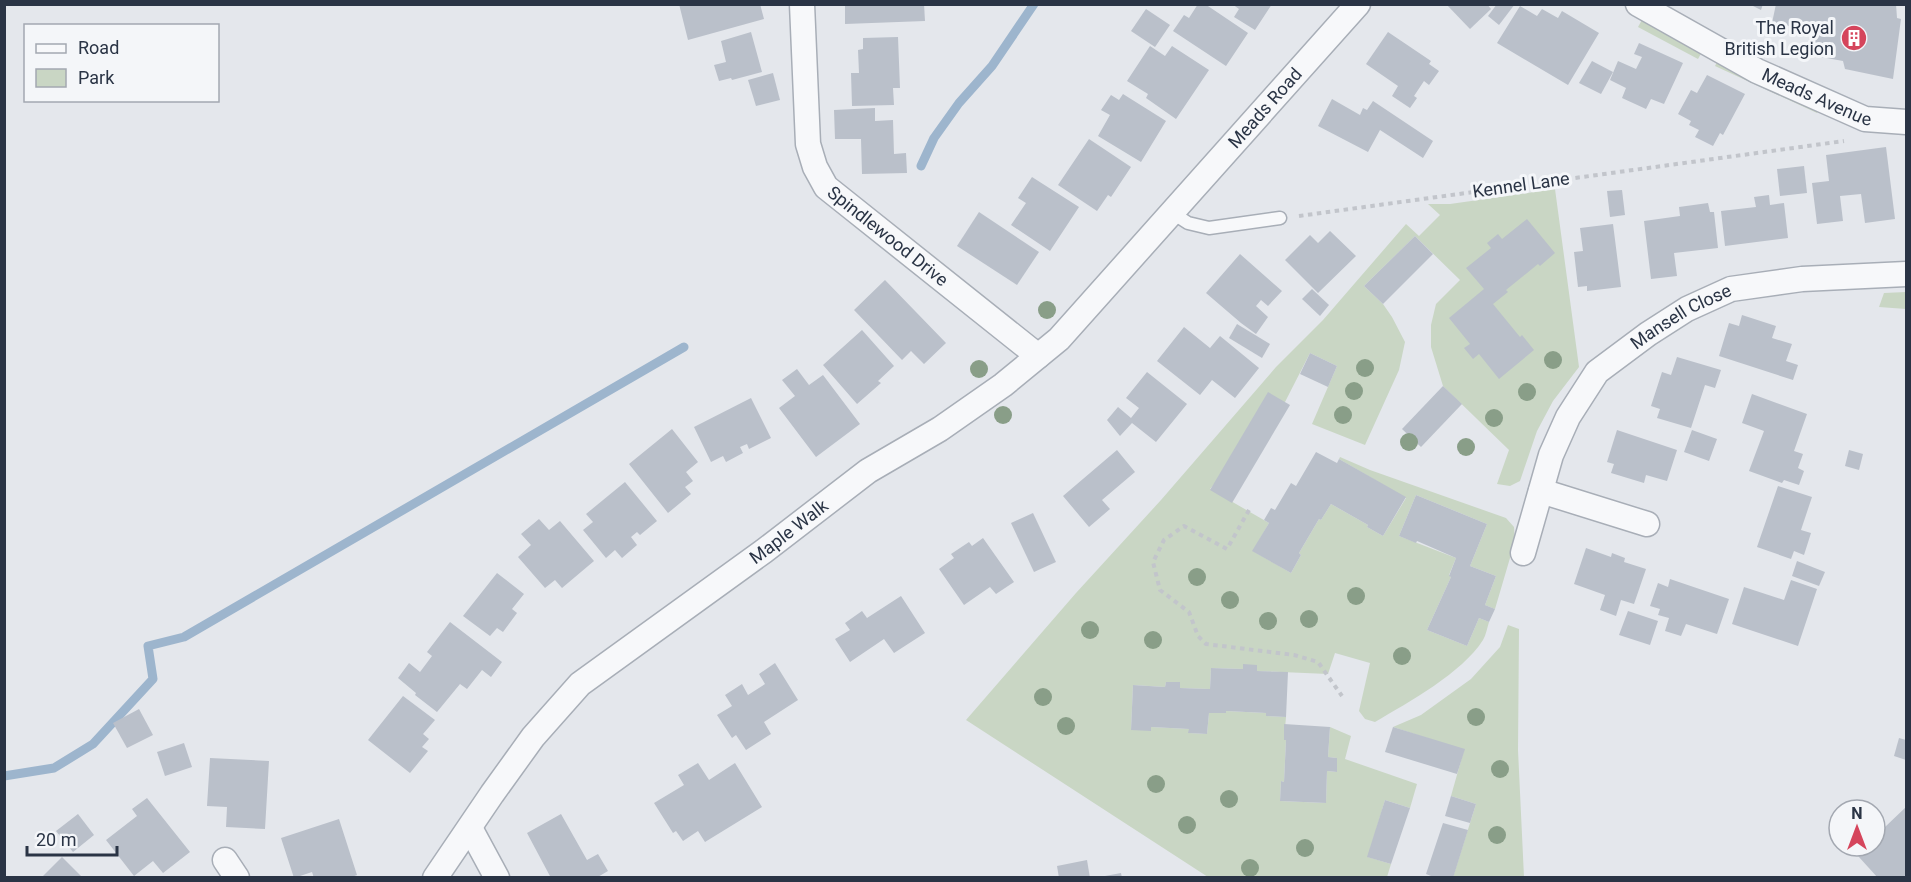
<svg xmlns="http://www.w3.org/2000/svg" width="1911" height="882" font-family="Roboto,sans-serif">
  <rect width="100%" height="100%" fill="#e4e7ec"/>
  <!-- green -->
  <g fill="#c9d6c4">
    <polygon points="1643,18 1703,50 1698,59 1638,27"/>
    <polygon points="1719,58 1819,107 1817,113 1715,66"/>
    <path d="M1555 189 1579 367 1553 401 1537 431 1520 481 1510 486 1497 484 1509 450 1443 386 1431 347V325L1436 304 1460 280 1415 236 1364 286 1383 304 1392 317 1405 342 1399 370 1365 445 1312 424 1337 366 1310 353 1285 402 1210 489 1269 523 1253 551 1291 573 1301 555 1299 553 1319 519 1321 520 1331 504 1368 525 1367 527 1383 536 1406 498 1339 459 1340 457 1370 470 1506 518 1514 527 1515 541 1495 609 1485 605 1496 576 1470 566 1487 524 1416 495 1399 536 1456 558 1449 575 1451 577 1427 630 1467 646 1479 618 1489 622C1487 628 1486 635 1483 640 1462 673 1409 702 1375 722L1365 719 1359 711 1370 663 1335 653 1328 674 1257 671 1243 665V669L1211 668 1210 689 1180 688V682H1166L1165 687 1133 685 1131 730 1151 727 1189 729V733L1207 734 1209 713H1226V711L1266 713 1267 716 1286 717 1284 740H1286L1284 782 1281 781 1280 801 1326 803 1327 771 1337 772V758L1328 757 1330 727 1351 736 1345 759 1417 784 1410 808 1385 800 1368 857 1391 864 1387 877H1208L966 720 1076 593 1161 500 1276 367 1323 320 1406 224 1419 236 1440 215 1428 204H1450Z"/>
    <polygon points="1906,292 1906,309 1879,307 1884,293"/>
    <polygon points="1508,625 1519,629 1518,750 1524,877 1453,877 1476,804 1451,796 1464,750 1393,727 1421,715 1471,679 1500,647"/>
  </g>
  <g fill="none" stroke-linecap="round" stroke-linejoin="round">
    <!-- stream -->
    <g stroke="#9db5cd" stroke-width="9">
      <polyline points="921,166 934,138 959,103 992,66 1034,4"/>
      <polyline points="4,776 54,768 93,744 153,679 148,646 184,637 684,347"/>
    </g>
  </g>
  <!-- building -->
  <g fill="#bac0ca">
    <polygon points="679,4 760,4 764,19 688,40"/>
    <polygon points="845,4 924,4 925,21 845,24"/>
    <polygon points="1198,4 1205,4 1248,33 1226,66 1173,31 1184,15 1189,18"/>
    <polygon points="1232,4 1272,4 1255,30 1234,17 1239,9"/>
    <polygon points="1446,4 1487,4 1491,9 1470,29"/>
    <polygon points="1497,4 1515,4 1499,25 1488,16"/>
    <polygon points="1749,4 1763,4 1761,10"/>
    <polygon points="1776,4 1896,4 1897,18 1901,19 1893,79 1845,69 1843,61 1821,57 1820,48 1809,47 1811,30 1772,23"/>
    <polygon points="1520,6 1537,16 1542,9 1558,18 1562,11 1599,33 1568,85 1497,43"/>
    <polygon points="1146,9 1170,25 1155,47 1131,31"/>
    <polygon points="751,32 762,72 732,80 731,78 719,81 714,65 726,62 721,41"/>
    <polygon points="1388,32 1431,61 1429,64 1439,71 1429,85 1424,81 1414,96 1417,98 1410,108 1392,96 1398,86 1366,64"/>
    <polygon points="898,37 900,88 893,88 894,105 852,106 851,73 859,73 858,50 863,49 863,38"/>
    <polygon points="1639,43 1683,63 1664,104 1651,99 1646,109 1622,98 1626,88 1610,80 1618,61 1636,69 1642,57 1634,54"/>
    <polygon points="1150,46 1165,56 1172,46 1209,70 1176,119 1146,98 1148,94 1127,81"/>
    <polygon points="1592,61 1613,72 1601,94 1579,83"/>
    <polygon points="773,73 780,100 756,106 748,80"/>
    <polygon points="1707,75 1745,94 1723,135 1720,133 1713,146 1695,137 1699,130 1689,125 1691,121 1678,114 1691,90 1697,93"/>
    <polygon points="1123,94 1166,121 1141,162 1098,136 1110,115 1101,110 1111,95 1119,100"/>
    <polygon points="1332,99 1360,115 1363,108 1367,110 1373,101 1433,141 1423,158 1380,130 1368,152 1318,126"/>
    <polygon points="875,108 875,121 893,120 894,154 906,153 907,173 862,174 861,139 835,139 834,110"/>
    <polygon points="1089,139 1131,167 1111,197 1108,195 1097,211 1058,185"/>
    <polygon points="1886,147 1895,219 1865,223 1861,194 1840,196 1843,221 1817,224 1812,183 1829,181 1826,155"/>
    <polygon points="1804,166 1807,193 1780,196 1777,169"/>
    <polygon points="1032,177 1079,207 1050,251 1011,225 1026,203 1018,198"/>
    <polygon points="1622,190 1625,215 1610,217 1607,191"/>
    <polygon points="1769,195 1770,205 1784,203 1788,238 1725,246 1721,211 1756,207 1754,197"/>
    <polygon points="1708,203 1710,212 1714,212 1718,248 1674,253 1677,276 1651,279 1644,221 1680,216 1679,207"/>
    <polygon points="979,212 1039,252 1017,285 957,246"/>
    <polygon points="1527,219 1555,253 1540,266 1538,264 1506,290 1508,292 1493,304 1520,337 1522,335 1534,350 1499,379 1479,354 1473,359 1464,348 1470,344 1449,318 1484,289 1466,268 1491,248 1487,243 1498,234 1502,239"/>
    <polygon points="1613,224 1621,287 1587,291 1587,286 1578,287 1574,252 1583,251 1580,228"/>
    <polygon points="1330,231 1356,256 1318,293 1285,260 1310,235 1318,243"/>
    <polygon points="1415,236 1433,254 1383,304 1364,286"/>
    <polygon points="1240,254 1282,291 1268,306 1261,300 1256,306 1268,317 1256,334 1241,323 1206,293"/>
    <polygon points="885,280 946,343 924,364 911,351 902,360 854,310"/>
    <polygon points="1312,289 1329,305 1320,316 1302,299"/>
    <polygon points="1742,315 1776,326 1772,338 1792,344 1786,361 1798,365 1793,380 1719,356 1729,323 1739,326"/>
    <polygon points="1237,324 1270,344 1262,358 1229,338"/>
    <polygon points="1184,327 1210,348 1220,336 1259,368 1235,398 1212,380 1200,395 1157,361"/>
    <polygon points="862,330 894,366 878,381 881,383 857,404 823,365"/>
    <polygon points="1310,353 1337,366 1328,387 1300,374"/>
    <polygon points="1677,357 1721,370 1715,388 1705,385 1691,428 1657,418 1660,409 1651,406 1662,372 1671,375"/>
    <polygon points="797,369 809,385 823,375 860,424 816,457 779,408 795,396 782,380"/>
    <polygon points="1147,372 1187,404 1156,442 1132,423 1120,436 1107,420 1118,407 1131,418 1139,408 1126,398"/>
    <polygon points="1443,386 1462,404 1421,447 1402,429"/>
    <polygon points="1268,392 1290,405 1232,503 1210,490"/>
    <polygon points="1752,394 1807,414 1794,451 1803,454 1798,468 1804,471 1799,485 1784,480 1782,483 1749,471 1764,431 1742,423"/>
    <polygon points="751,398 771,438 749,449 747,444 740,447 743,453 726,462 723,456 711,462 694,427"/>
    <polygon points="672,429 698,462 686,472 693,481 685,487 691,494 668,513 629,464"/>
    <polygon points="1617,430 1677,450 1667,481 1646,475 1644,483 1611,473 1614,464 1607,462"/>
    <polygon points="1692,430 1717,439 1709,461 1684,452"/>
    <polygon points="1117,450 1135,472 1102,500 1110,509 1089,527 1063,496"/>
    <polygon points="1849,450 1863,454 1859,470 1845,466"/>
    <polygon points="1316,452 1337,463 1339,459 1406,497 1383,536 1367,527 1368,525 1331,504 1321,520 1319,519 1299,553 1301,555 1291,573 1252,551 1269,523 1264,520 1271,508 1275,510 1291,483 1296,486"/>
    <polygon points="625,482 657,521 640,535 637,532 631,537 637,545 622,558 615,550 606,558 583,530 593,522 586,514"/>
    <polygon points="1778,486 1812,497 1801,530 1811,533 1804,555 1794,551 1791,559 1757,547"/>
    <polygon points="1416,495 1487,524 1470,566 1496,576 1485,605 1495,609 1489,622 1479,618 1467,646 1427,630 1451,577 1449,576 1456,558 1417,541 1416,543 1399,536"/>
    <polygon points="1033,513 1056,562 1034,572 1011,523"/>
    <polygon points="539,519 549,530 560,521 594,561 562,588 555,580 545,588 518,557 531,545 521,534"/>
    <polygon points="983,538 1014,582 996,594 990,587 964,605 939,569 954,558 951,554 969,542 972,546"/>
    <polygon points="1586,548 1611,557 1612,553 1625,558 1624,562 1646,569 1634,604 1621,600 1616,616 1600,610 1605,595 1574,584"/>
    <polygon points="1797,561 1825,572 1819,586 1792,576"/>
    <polygon points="497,573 524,594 512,609 517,613 503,632 497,628 490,636 463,616"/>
    <polygon points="1670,579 1729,599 1717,634 1686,624 1681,636 1665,631 1669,618 1658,615 1660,609 1650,606 1658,583 1668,587"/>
    <polygon points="1791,580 1817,589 1798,646 1732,624 1744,587 1784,600"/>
    <polygon points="901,596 925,633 894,653 884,639 850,662 835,639 850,630 845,623 862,611 867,618"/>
    <polygon points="1628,611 1658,621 1650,645 1619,635"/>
    <polygon points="450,622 502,662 491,677 482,670 467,689 460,684 437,712 415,695 416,693 398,678 409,663 420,672 432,656 427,652"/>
    <polygon points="775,663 798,700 764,722 771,734 746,750 736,735 732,738 717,715 732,706 725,695 742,684 748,695 765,684 759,674"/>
    <polygon points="1243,664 1257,665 1257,671 1288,672 1286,717 1266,716 1266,713 1226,711 1226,713 1209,713 1207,734 1188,733 1189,729 1151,727 1151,731 1131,730 1133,685 1165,687 1166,682 1180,682 1180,688 1210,689 1211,668 1243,669"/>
    <polygon points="403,696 435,720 423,734 429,739 422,747 428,751 410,773 368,740"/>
    <polygon points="139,709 153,735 127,748 113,723"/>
    <polygon points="1284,724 1330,727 1328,757 1337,758 1337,772 1327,771 1326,803 1280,801 1281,781 1284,782 1286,740 1284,740"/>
    <polygon points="1393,727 1465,749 1457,774 1385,752"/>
    <polygon points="1899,738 1906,740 1906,760 1894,756"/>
    <polygon points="184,743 192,767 165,776 157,752"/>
    <polygon points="210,758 269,761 265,829 226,827 227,807 207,806"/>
    <polygon points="698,763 709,780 735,763 762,807 705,842 698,831 683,841 676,831 673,833 654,803 684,785 678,775"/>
    <polygon points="1451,796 1476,804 1470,823 1445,816"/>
    <polygon points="147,798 190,852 163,873 153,861 134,876 106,840 137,816 132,809"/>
    <polygon points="1385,800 1410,808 1391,864 1367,857"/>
    <polygon points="1906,807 1906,874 1903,878 1878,878 1849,846 1875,846 1875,816 1885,827"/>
    <polygon points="78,814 94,835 73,852 56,831"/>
    <polygon points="561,814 587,860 598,854 608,871 596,878 551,878 527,833"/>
    <polygon points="339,819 357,875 349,878 314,878 312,872 294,878 281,838"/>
    <polygon points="1443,823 1468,830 1453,878 1436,878 1426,874"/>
    <polygon points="62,857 83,878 41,878"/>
    <polygon points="1087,860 1090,878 1059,878 1057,866"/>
    <polygon points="1121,873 1122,878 1105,878 1105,876"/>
  </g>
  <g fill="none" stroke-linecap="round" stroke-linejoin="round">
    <!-- service casing -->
    <g stroke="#a8aeb7" stroke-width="15">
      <polyline id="service" points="1171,212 1188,223 1209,228 1280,218"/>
    </g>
    <!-- minor casing -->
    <g stroke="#a8aeb7" stroke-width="27">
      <g id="minor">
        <path id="s1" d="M802 4 808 144 815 167 826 187 1038 356"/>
        <path id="s2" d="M1638 4 1757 71 1865 119 1906 122"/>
        <polyline points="1541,491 1647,524"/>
        <path id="s3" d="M1523 553 1551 455 1568 417 1597 372 1648 334 1687 309 1731 289 1802 279 1906 274"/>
        <polyline points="470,828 497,878"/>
        <polyline points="225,860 237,878"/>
        <path id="s4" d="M435 878 492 794 533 737 580 684 764 551 868 471 940 429 1003 385 1059 339 1358 4"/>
      </g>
    </g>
    <!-- path -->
    <g stroke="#c2c5cb" stroke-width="4" stroke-dasharray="4.5 4.5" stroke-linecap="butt">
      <polyline points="1299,216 1844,141"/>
      <polyline points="1249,510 1227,549 1184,526 1164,540 1153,562 1160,590 1189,612 1198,636 1206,644 1294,655 1318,662 1342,696"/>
    </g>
    <!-- service -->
    <use href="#service" stroke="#f7f8fa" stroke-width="12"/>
    <!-- minor -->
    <use href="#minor" stroke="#f7f8fa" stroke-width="24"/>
  </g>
  <!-- trees -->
  <g fill="#899e88">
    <circle cx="1047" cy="310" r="9"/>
    <circle cx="1553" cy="360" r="9"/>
    <circle cx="1365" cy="368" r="9"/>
    <circle cx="979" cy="369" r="9"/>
    <circle cx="1354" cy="391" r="9"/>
    <circle cx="1527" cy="392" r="9"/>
    <circle cx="1003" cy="415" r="9"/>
    <circle cx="1343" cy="415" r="9"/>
    <circle cx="1494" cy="418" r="9"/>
    <circle cx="1409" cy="442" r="9"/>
    <circle cx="1466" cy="447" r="9"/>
    <circle cx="1197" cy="577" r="9"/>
    <circle cx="1356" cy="596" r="9"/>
    <circle cx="1230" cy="600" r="9"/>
    <circle cx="1309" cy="619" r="9"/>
    <circle cx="1268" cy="621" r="9"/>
    <circle cx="1090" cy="630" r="9"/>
    <circle cx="1153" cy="640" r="9"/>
    <circle cx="1402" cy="656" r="9"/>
    <circle cx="1043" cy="697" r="9"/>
    <circle cx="1476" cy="717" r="9"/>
    <circle cx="1066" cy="726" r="9"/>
    <circle cx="1500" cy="769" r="9"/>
    <circle cx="1156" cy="784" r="9"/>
    <circle cx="1229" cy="799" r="9"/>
    <circle cx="1187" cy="825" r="9"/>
    <circle cx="1497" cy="835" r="9"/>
    <circle cx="1305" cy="848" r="9"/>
    <circle cx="1250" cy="868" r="9"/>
  </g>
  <!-- icons -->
  <defs>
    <g id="building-disc" transform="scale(1.35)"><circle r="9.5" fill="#d5455c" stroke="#f4f6f9"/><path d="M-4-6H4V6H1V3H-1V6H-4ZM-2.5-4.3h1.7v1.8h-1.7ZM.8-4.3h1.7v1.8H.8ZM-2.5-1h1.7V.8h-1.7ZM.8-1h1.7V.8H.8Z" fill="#fff"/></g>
  </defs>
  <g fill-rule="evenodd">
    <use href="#building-disc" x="1854" y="38"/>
  </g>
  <g text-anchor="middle" stroke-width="6" stroke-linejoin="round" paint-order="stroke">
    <!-- poi labels -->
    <g font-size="18" fill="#2a3445" stroke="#f4f6f9" text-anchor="end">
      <text x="1834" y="34">The Royal<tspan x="1834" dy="21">British Legion</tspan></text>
    </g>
    <!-- street labels -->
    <g font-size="18" fill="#2a3445" stroke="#f4f6f9">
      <text dy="6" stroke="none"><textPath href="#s2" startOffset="202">Meads Avenue</textPath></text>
      <text dy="6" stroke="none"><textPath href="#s4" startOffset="1143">Meads Road</textPath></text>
      <text transform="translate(1521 185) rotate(-8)" y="6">Kennel Lane</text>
      <text dy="6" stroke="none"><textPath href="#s1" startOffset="266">Spindlewood Drive</textPath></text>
      <text dy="6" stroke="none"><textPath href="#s3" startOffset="298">Mansell Close</textPath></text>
      <text dy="6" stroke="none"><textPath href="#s4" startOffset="501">Maple Walk</textPath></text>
    </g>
  </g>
  <!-- border -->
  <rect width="1911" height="882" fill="none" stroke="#2a3445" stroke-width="12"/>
  <!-- legend -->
  <rect x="24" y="24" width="195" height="78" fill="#f4f6f9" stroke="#a3a8b1" stroke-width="1.5"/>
  <rect x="36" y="44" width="30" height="9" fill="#f7f8fa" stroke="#a3a8b1" stroke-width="1.5"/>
  <text x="78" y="54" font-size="18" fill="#2a3445">Road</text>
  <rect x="36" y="69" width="30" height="18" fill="#c9d6c4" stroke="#a3a8b1" stroke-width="1.5"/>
  <text x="78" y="84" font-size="18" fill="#2a3445">Park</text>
  <!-- north arrow -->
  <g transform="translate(1857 828)"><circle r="28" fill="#f4f6f9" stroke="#a3a8b1" stroke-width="1.5"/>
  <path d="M0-4.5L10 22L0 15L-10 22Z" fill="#d5455c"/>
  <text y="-9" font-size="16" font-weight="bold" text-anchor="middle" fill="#2a3445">N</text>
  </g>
  <!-- scale -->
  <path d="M27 846v9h90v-9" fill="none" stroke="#2a3445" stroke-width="3"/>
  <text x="36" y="846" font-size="18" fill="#2a3445" stroke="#f4f6f9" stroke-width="4.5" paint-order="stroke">20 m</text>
</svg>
